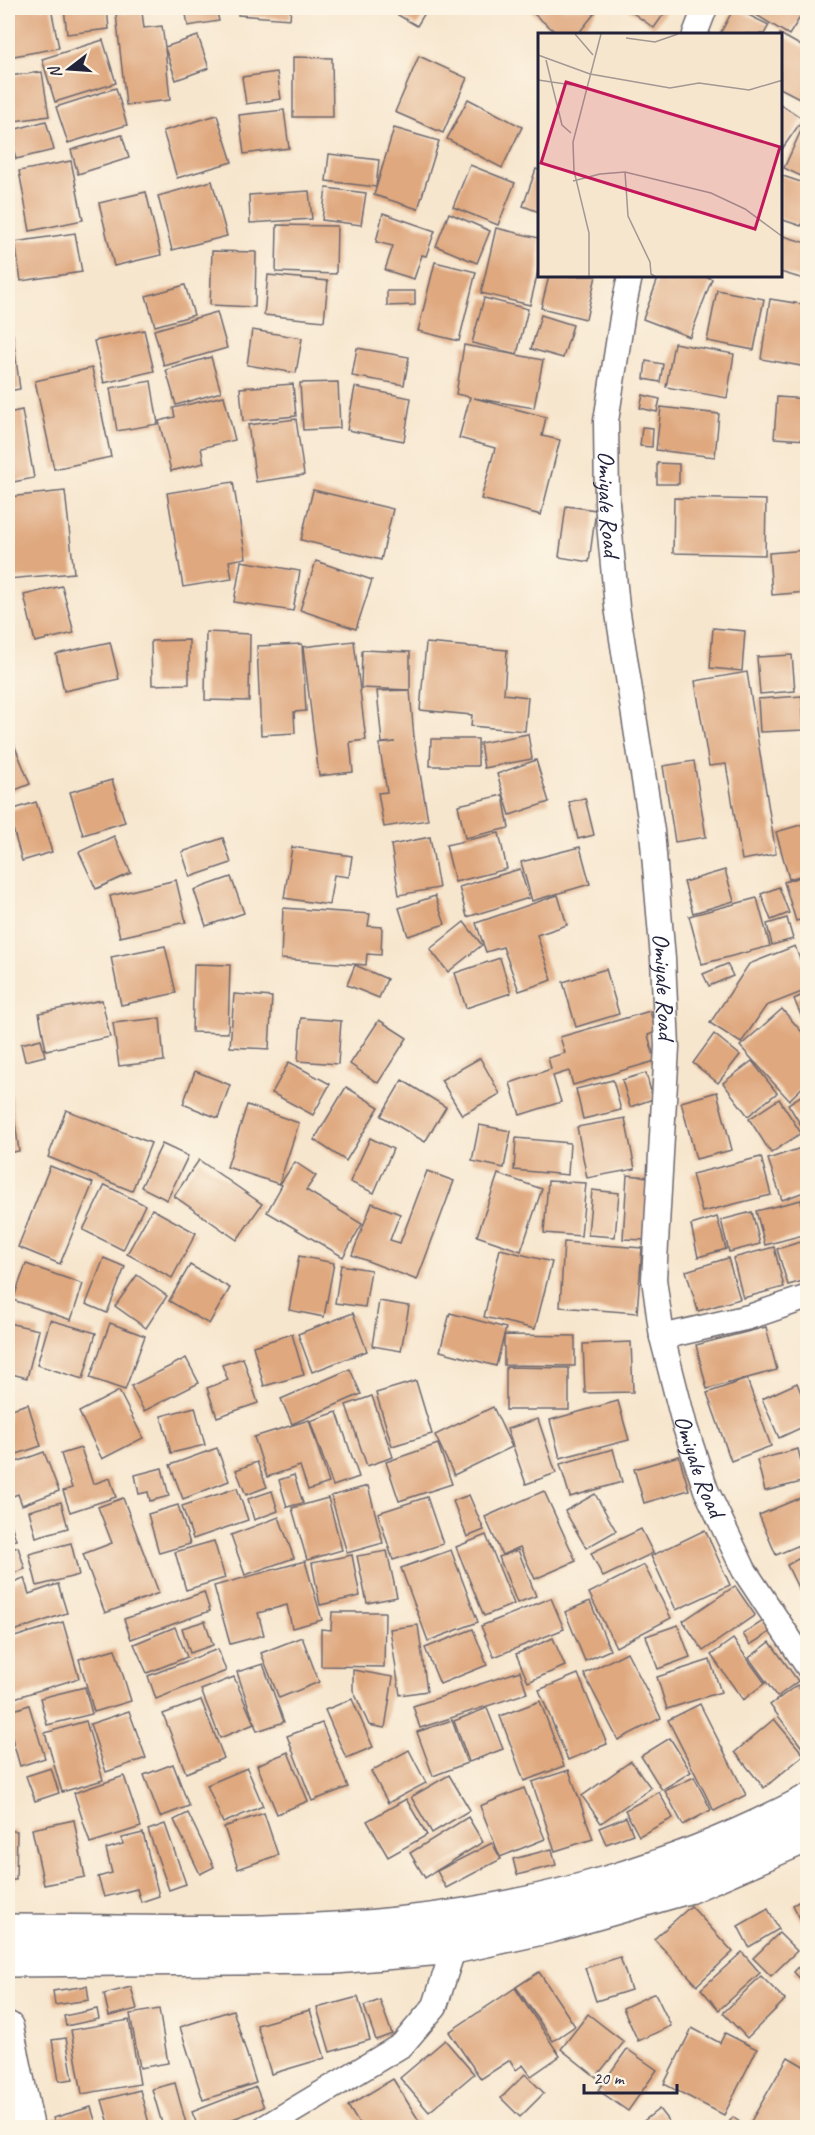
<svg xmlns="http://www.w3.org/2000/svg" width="815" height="2135" font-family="Caveat,sans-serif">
  <rect width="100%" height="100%" fill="#fcf5e5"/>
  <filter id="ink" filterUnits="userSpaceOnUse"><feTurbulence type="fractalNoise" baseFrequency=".0167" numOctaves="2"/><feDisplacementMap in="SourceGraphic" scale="12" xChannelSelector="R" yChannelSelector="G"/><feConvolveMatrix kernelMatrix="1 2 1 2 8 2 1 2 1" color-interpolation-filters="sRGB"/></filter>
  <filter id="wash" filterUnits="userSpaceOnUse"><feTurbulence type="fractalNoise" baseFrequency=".008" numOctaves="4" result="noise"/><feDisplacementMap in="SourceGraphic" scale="24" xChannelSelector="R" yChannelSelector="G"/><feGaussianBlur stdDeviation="1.35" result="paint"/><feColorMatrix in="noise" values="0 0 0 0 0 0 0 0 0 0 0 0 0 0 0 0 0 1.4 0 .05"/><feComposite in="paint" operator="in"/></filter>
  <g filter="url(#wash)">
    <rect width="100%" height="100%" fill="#f7e6ce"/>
    <g id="blocks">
      <!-- building -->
      <g fill="#dfa87f">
        <polygon points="8,8 51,8 59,48 8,57"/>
        <polygon points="64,8 107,8 109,29 67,34"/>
        <polygon points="185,8 216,8 219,21 188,26"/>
        <polygon points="239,8 291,8 290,19 238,15"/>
        <polygon points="386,8 428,8 417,26"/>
        <polygon points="531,8 599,8 578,34 558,34 529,10"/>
        <polygon points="626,8 668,8 654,28"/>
        <polygon points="734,8 769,25 764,34 720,34"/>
        <polygon points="745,8 806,8 789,35"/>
        <polygon points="142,12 144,28 162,26 165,47 198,36 209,68 176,80 165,48 170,100 126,105 116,14"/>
        <polygon points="780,34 807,49 807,102 780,88"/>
        <polygon points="103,40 116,83 55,102 42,59"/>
        <polygon points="419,56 467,78 443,133 395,112"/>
        <polygon points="293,57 332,58 333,117 293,117"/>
        <polygon points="42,72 49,116 8,122 8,76"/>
        <polygon points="277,72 281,99 246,104 242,77"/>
        <polygon points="116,88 127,125 68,143 56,107"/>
        <polygon points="468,99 522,127 502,168 447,139"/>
        <polygon points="780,104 803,119 780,152"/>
        <polygon points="284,110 289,148 244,154 239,115"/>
        <polygon points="217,115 232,162 177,178 163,131"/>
        <polygon points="46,121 54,150 16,159 9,131"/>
        <polygon points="804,124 807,126 807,179 784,168"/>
        <polygon points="394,128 439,141 418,209 374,195"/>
        <polygon points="122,135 129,158 78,174 71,150"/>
        <polygon points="329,154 379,160 376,187 326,181"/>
        <polygon points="71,161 83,220 30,231 19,171"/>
        <polygon points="470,165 515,183 498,225 453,207"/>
        <polygon points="536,169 539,170 539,212 523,206"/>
        <polygon points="780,175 807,184 807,206 801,226 780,219"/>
        <polygon points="212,181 227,236 172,250 158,196"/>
        <polygon points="326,188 366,193 361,225 322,220"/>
        <polygon points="309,191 312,219 250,223 249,195"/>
        <polygon points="146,192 161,255 114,266 99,203"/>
        <polygon points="383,213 435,231 426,256 422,255 414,279 385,270 393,246 376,242"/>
        <polygon points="449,213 490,231 477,263 436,246"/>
        <polygon points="277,225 337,226 336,274 276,272"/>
        <polygon points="496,228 539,238 539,267 530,305 481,293"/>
        <polygon points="75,233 82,272 21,281 15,242"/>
        <polygon points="780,235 807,243 807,280 780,272"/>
        <polygon points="212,251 256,252 255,307 210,305"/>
        <polygon points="435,262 476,272 459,341 418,331"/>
        <polygon points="268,275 328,281 324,321 264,315"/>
        <polygon points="549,276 596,276 586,319 541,308"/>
        <polygon points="659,276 705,276 712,279 690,337 643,319"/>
        <polygon points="185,285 194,315 155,326 146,296"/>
        <polygon points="717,290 764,299 754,350 707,341"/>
        <polygon points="387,291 415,291 415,305 387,306"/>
        <polygon points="484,298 528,309 517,354 472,343"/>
        <polygon points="770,299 807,305 807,367 761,359"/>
        <polygon points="217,312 227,348 164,366 154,330"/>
        <polygon points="541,315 573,325 563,358 531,349"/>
        <polygon points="12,330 20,389 8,391 8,331"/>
        <polygon points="144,330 154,371 104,383 94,341"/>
        <polygon points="252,330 302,338 296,373 247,365"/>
        <polygon points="674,343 734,354 727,398 666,387"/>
        <polygon points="464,345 543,360 534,408 474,398 546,417 542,436 560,440 541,515 481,499 495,448 459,438 470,397 456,394"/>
        <polygon points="357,348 409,357 404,385 352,376"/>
        <polygon points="211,357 221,392 176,405 166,370"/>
        <polygon points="646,361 663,364 660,382 644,379"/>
        <polygon points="92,368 111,457 54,469 35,381"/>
        <polygon points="151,381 158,424 117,431 110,388"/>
        <polygon points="338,382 340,428 303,430 300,383"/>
        <polygon points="293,384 296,416 243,421 240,388"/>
        <polygon points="355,387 411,398 404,441 347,430"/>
        <polygon points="643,395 660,399 657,412 640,408"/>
        <polygon points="224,396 235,440 201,448 204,463 171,471 159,421 175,417 173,408"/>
        <polygon points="777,397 807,399 807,440 774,438"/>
        <polygon points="661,407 719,414 715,457 656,450"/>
        <polygon points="22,410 34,478 8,483 8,413"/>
        <polygon points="296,419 304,475 256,482 248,425"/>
        <polygon points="642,427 653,428 652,447 640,446"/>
        <polygon points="657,463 679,464 679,484 657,484"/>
        <polygon points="233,482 246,558 229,561 232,579 183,587 167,493"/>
        <polygon points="313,490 393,509 381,560 301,540"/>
        <polygon points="65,491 74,573 8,579 8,497"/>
        <polygon points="674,498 766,500 765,555 673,553"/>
        <polygon points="566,506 596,510 589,562 559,557"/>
        <polygon points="807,550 807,592 772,595 769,553"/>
        <polygon points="241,561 300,571 293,611 234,602"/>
        <polygon points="316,561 372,580 356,629 300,610"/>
        <polygon points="62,586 74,633 35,642 24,595"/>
        <polygon points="713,628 745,631 742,671 710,668"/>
        <polygon points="206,632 250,634 249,701 205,700"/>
        <polygon points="189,640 189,684 152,685 151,641"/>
        <polygon points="354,641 366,740 350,742 353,772 319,776 303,647"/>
        <polygon points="110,642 119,679 64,691 56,654"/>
        <polygon points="426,643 507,650 504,694 528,697 525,731 471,726 472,715 420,710"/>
        <polygon points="302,644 306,711 294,712 295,733 261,735 257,646"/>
        <polygon points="362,650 410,652 410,690 361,688"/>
        <polygon points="792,655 795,691 760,694 757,657"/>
        <polygon points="804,670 807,670 807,716 806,716"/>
        <polygon points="747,672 776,854 742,860 726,764 709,766 695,681"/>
        <polygon points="410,690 414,738 428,820 384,827 378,793 387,792 379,744 395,742 382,743 377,691"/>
        <polygon points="802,696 804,730 760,732 758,699"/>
        <polygon points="528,734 532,759 484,768 480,743"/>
        <polygon points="11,737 30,784 8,793 8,739"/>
        <polygon points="431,739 478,739 478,766 430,766"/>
        <polygon points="536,760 549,802 510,815 497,774"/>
        <polygon points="694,761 706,837 675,842 663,766"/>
        <polygon points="112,780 125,822 83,835 70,792"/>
        <polygon points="503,795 509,828 465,838 458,805"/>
        <polygon points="585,798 594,835 578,839 569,802"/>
        <polygon points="36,802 52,852 22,861 8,811"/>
        <polygon points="807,823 807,874 789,879 776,832"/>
        <polygon points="499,833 507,869 455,882 446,845"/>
        <polygon points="114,836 131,873 96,889 79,852"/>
        <polygon points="430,837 439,888 399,895 391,845"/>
        <polygon points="223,838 231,863 190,877 182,852"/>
        <polygon points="292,847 352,856 349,877 334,875 329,905 284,898"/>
        <polygon points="580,847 590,884 532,901 521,862"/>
        <polygon points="520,869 529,898 467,917 459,887"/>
        <polygon points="725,870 734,901 693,913 684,882"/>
        <polygon points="807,875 807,918 796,921 784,882"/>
        <polygon points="231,877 244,913 206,926 194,890"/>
        <polygon points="176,880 186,922 120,937 110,896"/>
        <polygon points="779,887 789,913 771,920 761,894"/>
        <polygon points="558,895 567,925 537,935 552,980 519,991 503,947 486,952 476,923"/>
        <polygon points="435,896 445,924 408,936 399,908"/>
        <polygon points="757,898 770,946 702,964 689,916"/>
        <polygon points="283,908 370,914 368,926 382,927 381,955 367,954 366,965 281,959"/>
        <polygon points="787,918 793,939 772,945 767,924"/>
        <polygon points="464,922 482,945 448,972 430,949"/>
        <polygon points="165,946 176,993 121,1005 111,957"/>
        <polygon points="795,946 807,978 807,990 766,1006 741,1043 710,1023 749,964"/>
        <polygon points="500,958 511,993 466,1008 455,973"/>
        <polygon points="194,964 230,965 228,1033 192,1032"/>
        <polygon points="727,964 733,976 709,986 703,974"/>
        <polygon points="355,965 387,979 379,998 347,985"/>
        <polygon points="606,969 619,1014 576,1027 563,982"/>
        <polygon points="807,993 807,1030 794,999"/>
        <polygon points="234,994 272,997 269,1049 230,1047"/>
        <polygon points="102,1000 110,1037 46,1050 39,1013"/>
        <polygon points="782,1009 807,1038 807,1083 789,1100 740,1046"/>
        <polygon points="650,1011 656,1032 648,1035 655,1061 573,1085 569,1071 553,1076 561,1102 520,1115 510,1083 551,1069 548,1058 565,1053 560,1037"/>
        <polygon points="160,1018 164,1061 119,1066 113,1023"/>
        <polygon points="301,1018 341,1021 338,1064 298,1061"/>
        <polygon points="379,1020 407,1038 378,1083 350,1064"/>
        <polygon points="714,1034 740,1055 718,1083 693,1063"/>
        <polygon points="41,1039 45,1056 25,1061 21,1044"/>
        <polygon points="480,1058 500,1094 462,1115 441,1080"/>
        <polygon points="752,1061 777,1093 748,1116 723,1083"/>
        <polygon points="289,1062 330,1084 313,1115 272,1093"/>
        <polygon points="195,1071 230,1085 218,1118 183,1104"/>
        <polygon points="8,1073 19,1151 8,1153"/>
        <polygon points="646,1073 653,1099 630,1107 622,1080"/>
        <polygon points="402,1080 446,1107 425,1142 381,1116"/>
        <polygon points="613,1080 621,1110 583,1119 576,1089"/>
        <polygon points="346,1087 379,1107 346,1161 314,1140"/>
        <polygon points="717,1092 732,1150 696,1159 681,1102"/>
        <polygon points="807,1092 807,1135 788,1104"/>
        <polygon points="779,1099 801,1133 771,1153 749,1119"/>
        <polygon points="247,1105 299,1123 279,1184 227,1167"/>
        <polygon points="66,1110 151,1143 132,1191 48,1157"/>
        <polygon points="625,1118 635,1169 587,1178 577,1127"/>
        <polygon points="479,1125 511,1131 504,1168 472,1161"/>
        <polygon points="370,1138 393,1149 374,1193 350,1182"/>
        <polygon points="516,1138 570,1143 568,1175 514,1170"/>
        <polygon points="162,1144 188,1156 167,1200 141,1187"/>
        <polygon points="801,1148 807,1166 807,1191 782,1200 768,1159"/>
        <polygon points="761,1157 771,1195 702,1212 692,1174"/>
        <polygon points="199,1160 262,1204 237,1240 174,1196"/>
        <polygon points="295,1162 316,1176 306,1190 362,1224 343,1257 267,1212 282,1185 280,1184"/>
        <polygon points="50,1166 93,1183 60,1264 18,1247"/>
        <polygon points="427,1171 454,1181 417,1280 352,1255 372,1203 400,1214 390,1240 400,1243"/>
        <polygon points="498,1174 542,1189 521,1251 477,1236"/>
        <polygon points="627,1175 649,1177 645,1240 623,1239"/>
        <polygon points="548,1181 586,1183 581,1236 544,1233"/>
        <polygon points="105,1185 145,1205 123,1250 83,1230"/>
        <polygon points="592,1190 619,1193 615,1237 588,1235"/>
        <polygon points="801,1200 807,1234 765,1245 756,1211"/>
        <polygon points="152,1209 196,1233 172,1278 127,1254"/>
        <polygon points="752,1212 760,1244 729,1252 721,1220"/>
        <polygon points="717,1217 726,1249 698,1257 691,1225"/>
        <polygon points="807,1240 807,1280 788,1285 777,1249"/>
        <polygon points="564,1242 642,1248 637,1313 560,1307"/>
        <polygon points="774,1247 784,1287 743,1298 733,1258"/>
        <polygon points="500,1249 552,1262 535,1329 484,1317"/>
        <polygon points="299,1256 334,1263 324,1317 289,1310"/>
        <polygon points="104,1258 125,1267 107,1313 86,1304"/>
        <polygon points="728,1258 740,1299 698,1311 686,1271"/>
        <polygon points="26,1264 83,1284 71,1320 13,1300"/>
        <polygon points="190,1265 230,1288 209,1324 169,1301"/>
        <polygon points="341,1265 371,1270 365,1307 335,1303"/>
        <polygon points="137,1275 167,1296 146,1328 115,1306"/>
        <polygon points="379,1301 409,1306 401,1351 372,1346"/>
        <polygon points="353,1313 367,1351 312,1372 298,1334"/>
        <polygon points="450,1313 506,1328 496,1366 440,1351"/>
        <polygon points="50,1320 96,1333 83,1379 37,1365"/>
        <polygon points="8,1323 39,1330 27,1378 8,1373"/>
        <polygon points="110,1323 145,1336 125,1390 90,1378"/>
        <polygon points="766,1327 777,1370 707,1389 696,1345"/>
        <polygon points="292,1334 304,1375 264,1386 253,1346"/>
        <polygon points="504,1335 575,1336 575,1366 504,1365"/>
        <polygon points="631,1342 633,1392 585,1393 583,1344"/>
        <polygon points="186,1358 199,1383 144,1411 131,1386"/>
        <polygon points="243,1358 258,1403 217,1417 207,1388 228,1380 222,1365"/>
        <polygon points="506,1367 569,1368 569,1410 506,1410"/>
        <polygon points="350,1369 361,1394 292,1424 281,1399"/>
        <polygon points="747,1379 771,1446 731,1461 707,1393"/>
        <polygon points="416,1381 432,1434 392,1446 376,1393"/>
        <polygon points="797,1383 807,1408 807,1425 779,1438 762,1399"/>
        <polygon points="119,1391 143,1438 102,1459 79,1412"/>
        <polygon points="372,1396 393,1457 367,1466 346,1405"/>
        <polygon points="618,1401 629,1440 560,1458 550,1420"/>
        <polygon points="28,1404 41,1446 8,1457 8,1410"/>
        <polygon points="195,1407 205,1445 171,1453 161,1416"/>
        <polygon points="493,1407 512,1447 454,1475 435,1435"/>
        <polygon points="337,1412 359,1477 333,1486 310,1421"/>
        <polygon points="538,1419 556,1473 526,1484 507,1429"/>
        <polygon points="309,1420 329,1483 308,1490 300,1466 267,1477 254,1437"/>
        <polygon points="438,1444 452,1484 399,1501 386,1462"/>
        <polygon points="81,1448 93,1484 110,1478 116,1497 70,1512 63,1491 72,1488 61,1454"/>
        <polygon points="217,1448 229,1481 183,1499 170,1465"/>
        <polygon points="613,1449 622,1482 570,1497 560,1464"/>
        <polygon points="798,1449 806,1481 765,1491 757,1460"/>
        <polygon points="44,1452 59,1491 22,1505 18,1494 8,1498 8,1465"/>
        <polygon points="679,1456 689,1490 644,1503 634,1469"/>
        <polygon points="257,1462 267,1487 246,1495 236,1470"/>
        <polygon points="162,1468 169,1496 150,1501 148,1492 139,1494 135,1475"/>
        <polygon points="294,1475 303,1503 287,1507 279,1480"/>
        <polygon points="368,1486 383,1543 347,1553 331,1496"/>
        <polygon points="237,1488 248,1520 193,1539 182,1506"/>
        <polygon points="272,1491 278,1511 254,1520 248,1499"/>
        <polygon points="544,1491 576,1561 535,1579 520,1547 502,1555 485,1517"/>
        <polygon points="595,1494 616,1531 586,1548 565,1511"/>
        <polygon points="469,1495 484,1530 467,1537 453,1501"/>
        <polygon points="807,1495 807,1542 776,1555 759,1515"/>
        <polygon points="427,1497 443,1544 393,1560 378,1513"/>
        <polygon points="123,1498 159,1593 105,1613 83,1554 112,1543 98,1507"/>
        <polygon points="328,1498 342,1550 307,1560 292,1508"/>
        <polygon points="61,1502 68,1528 36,1537 29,1511"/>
        <polygon points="178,1505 190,1544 159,1553 148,1514"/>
        <polygon points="8,1514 16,1540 8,1542"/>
        <polygon points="279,1517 294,1558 245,1575 231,1535"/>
        <polygon points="641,1529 653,1553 603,1577 591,1553"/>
        <polygon points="705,1530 730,1585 676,1610 651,1556"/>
        <polygon points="486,1535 514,1604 484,1616 456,1547"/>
        <polygon points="214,1541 225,1578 186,1590 175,1552"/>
        <polygon points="71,1543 79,1575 37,1586 29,1554"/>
        <polygon points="18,1547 25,1569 8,1575 8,1550"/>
        <polygon points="451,1550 478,1622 428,1641 401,1568"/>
        <polygon points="518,1550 536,1596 517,1603 499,1557"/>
        <polygon points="387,1551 397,1597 367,1603 357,1556"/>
        <polygon points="807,1554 807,1590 801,1594 787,1565"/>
        <polygon points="352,1555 360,1596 320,1605 312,1563"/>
        <polygon points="305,1561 322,1620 292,1628 287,1605 258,1613 264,1635 230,1644 214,1586"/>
        <polygon points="644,1565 671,1618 616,1647 589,1593"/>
        <polygon points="24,1578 29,1594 58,1584 67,1613 8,1633 8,1584"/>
        <polygon points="735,1586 755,1615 703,1651 683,1621"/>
        <polygon points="204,1592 210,1611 131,1639 124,1619"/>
        <polygon points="551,1598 564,1629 494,1657 481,1626"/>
        <polygon points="590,1601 610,1650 585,1661 565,1612"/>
        <polygon points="332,1612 385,1612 384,1667 321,1666 321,1629 331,1630"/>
        <polygon points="766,1619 773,1630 750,1645 743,1634"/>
        <polygon points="205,1621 213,1645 190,1653 182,1628"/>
        <polygon points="63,1622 79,1678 8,1700 8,1639"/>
        <polygon points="418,1625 427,1691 400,1695 390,1629"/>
        <polygon points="678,1625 690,1657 658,1669 646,1636"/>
        <polygon points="175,1627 187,1657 147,1673 134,1644"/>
        <polygon points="473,1629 487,1665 440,1684 425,1648"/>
        <polygon points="302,1637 319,1682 279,1698 261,1653"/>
        <polygon points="553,1638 565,1666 528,1682 516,1654"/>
        <polygon points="733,1639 765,1683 743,1700 711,1655"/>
        <polygon points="770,1642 798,1681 777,1697 749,1658"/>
        <polygon points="115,1649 131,1701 94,1712 79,1659"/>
        <polygon points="218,1649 226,1671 156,1699 148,1676"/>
        <polygon points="627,1652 661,1718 618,1740 584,1674"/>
        <polygon points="710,1660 721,1692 667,1709 657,1677"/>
        <polygon points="263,1664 284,1722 257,1731 237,1672"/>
        <polygon points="353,1670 393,1677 385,1728 369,1725 353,1690"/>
        <polygon points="520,1671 527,1693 420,1728 413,1706"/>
        <polygon points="578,1674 607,1744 568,1760 539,1690"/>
        <polygon points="234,1677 254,1724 220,1738 201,1690"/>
        <polygon points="797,1685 807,1699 807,1747 804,1750 770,1705"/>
        <polygon points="85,1687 92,1714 47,1725 40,1698"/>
        <polygon points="352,1699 373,1747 346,1758 325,1710"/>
        <polygon points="201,1700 224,1758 186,1773 163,1714"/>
        <polygon points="540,1701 564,1766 524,1781 500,1716"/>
        <polygon points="700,1704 746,1795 714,1811 668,1720"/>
        <polygon points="29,1705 45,1758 20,1766 8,1724 8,1712"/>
        <polygon points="487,1708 503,1749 469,1762 454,1721"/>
        <polygon points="129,1711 146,1758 106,1772 90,1724"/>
        <polygon points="774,1719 804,1755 764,1788 735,1752"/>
        <polygon points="452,1720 467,1763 433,1776 417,1732"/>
        <polygon points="86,1721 103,1780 62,1792 45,1733"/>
        <polygon points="322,1723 348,1787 312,1801 287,1736"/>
        <polygon points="670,1738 691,1772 662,1790 641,1756"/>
        <polygon points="409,1750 426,1783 388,1803 371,1771"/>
        <polygon points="288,1752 308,1801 277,1814 257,1765"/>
        <polygon points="631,1761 651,1788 601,1823 582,1796"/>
        <polygon points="173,1764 189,1806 160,1817 144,1775"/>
        <polygon points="51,1768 59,1793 35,1801 26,1776"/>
        <polygon points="247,1768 263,1806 223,1823 207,1785"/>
        <polygon points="569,1770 593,1839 555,1851 532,1782"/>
        <polygon points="449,1775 470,1810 432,1833 411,1797"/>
        <polygon points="124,1776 141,1827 90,1843 74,1793"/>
        <polygon points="694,1777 711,1810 683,1825 665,1791"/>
        <polygon points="524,1788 545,1839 500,1857 480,1806"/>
        <polygon points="659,1792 673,1818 639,1836 625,1810"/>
        <polygon points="406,1799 427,1835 388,1857 367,1821"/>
        <polygon points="188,1813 214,1867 200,1874 174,1820"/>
        <polygon points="264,1813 278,1855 238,1869 224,1827"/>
        <polygon points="468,1817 483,1842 425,1878 410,1853"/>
        <polygon points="626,1817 633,1834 606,1844 599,1828"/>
        <polygon points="74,1820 85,1877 44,1885 32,1829"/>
        <polygon points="165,1824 186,1884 169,1890 148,1830"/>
        <polygon points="8,1831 17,1831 16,1880 8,1880"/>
        <polygon points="143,1833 159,1896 141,1902 137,1889 104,1897 98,1877 112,1873 106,1849 123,1844 122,1838"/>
        <polygon points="492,1843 501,1859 446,1888 437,1871"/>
        <polygon points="552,1849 556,1865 517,1875 513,1859"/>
        <polygon points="807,1897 807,1932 793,1905"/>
        <polygon points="691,1906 733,1952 697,1985 654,1939"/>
        <polygon points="768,1909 779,1929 749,1947 738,1926"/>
        <polygon points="779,1933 797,1951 771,1976 753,1958"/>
        <polygon points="742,1952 760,1973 719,2010 701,1989"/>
        <polygon points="620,1957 631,1990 596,2001 585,1968"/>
        <polygon points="807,1958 807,1986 794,1972"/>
        <polygon points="539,1972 575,2026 553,2041 516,1987"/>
        <polygon points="761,1976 785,2000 747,2038 723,2013"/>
        <polygon points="87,1986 89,2000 55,2005 53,1991"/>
        <polygon points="131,1987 137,2009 109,2016 104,1994"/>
        <polygon points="515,1988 560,2056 531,2076 523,2065 516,2070 510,2060 481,2079 449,2032"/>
        <polygon points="655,1993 671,2026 638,2041 623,2008"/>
        <polygon points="358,1997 370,2040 330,2052 317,2008"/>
        <polygon points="380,2000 392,2034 376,2040 364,2006"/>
        <polygon points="97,2009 99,2019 66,2026 64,2016"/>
        <polygon points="159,2009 168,2063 140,2068 130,2014"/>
        <polygon points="233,2010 256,2083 203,2100 180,2027"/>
        <polygon points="310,2010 325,2058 271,2074 257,2025"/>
        <polygon points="588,2014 624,2042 596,2077 561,2049"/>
        <polygon points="129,2020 140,2084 82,2094 71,2030"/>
        <polygon points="692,2028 720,2043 725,2033 757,2049 724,2115 664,2084"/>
        <polygon points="66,2038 73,2079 59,2081 52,2040"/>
        <polygon points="445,2040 474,2074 429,2112 400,2078"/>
        <polygon points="627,2049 657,2070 628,2111 598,2090"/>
        <polygon points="788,2057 807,2068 807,2127 757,2127 750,2123"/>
        <polygon points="525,2074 544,2093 520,2117 501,2098"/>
        <polygon points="393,2079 423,2127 361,2127 348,2106"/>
        <polygon points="175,2083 187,2127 163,2127 152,2089"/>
        <polygon points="256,2087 264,2107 212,2127 198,2127 192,2112"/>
        <polygon points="140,2090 150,2127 110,2127 102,2100"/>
        <polygon points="91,2107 97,2127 56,2127 53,2118"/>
        <polygon points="659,2109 673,2127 636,2127"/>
        <polygon points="733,2117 746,2127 725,2127"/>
      </g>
    </g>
  </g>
  <g filter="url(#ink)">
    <use href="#blocks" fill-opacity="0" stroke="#6d676e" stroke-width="1.5"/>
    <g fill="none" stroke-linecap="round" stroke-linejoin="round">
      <!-- minor casing -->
      <g stroke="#6d676e" stroke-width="27">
        <g id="minor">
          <polyline points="695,34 705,8"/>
          <path id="s1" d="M630 276 624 305 606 421 607 503 617 607 652 831 663 959 667 1047 654 1279 662 1337 685 1427 706 1490 744 1570 808 1667"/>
          <polyline points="662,1337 749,1317 808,1297"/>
          <polyline points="264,2128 402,2045 435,2006 454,1947"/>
        </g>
      </g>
      <!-- tertiary casing -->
      <g stroke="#6d676e" stroke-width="33">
        <polyline id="tertiary" points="8,2027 29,2128"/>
      </g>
      <!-- trunk casing -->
      <g stroke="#6d676e" stroke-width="36">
        <g id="trunk">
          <path d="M8 1931C138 1931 278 1938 406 1923 544 1908 685 1867 808 1801"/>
          <polyline points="8,1960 335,1957 454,1947 551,1926 688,1887 808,1835"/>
        </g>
      </g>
      <!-- minor -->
      <use href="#minor" stroke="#fff" stroke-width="24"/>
      <!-- tertiary -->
      <use href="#tertiary" stroke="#fff" stroke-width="30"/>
      <!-- trunk -->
      <use href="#trunk" stroke="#fff" stroke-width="33"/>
    </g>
  </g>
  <g text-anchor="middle" stroke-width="6" stroke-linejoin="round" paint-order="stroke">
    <!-- street labels -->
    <g font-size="24" fill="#22223b" stroke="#fcf5e5">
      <text dy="8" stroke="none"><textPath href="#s1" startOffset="230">Omiyale Road</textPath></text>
      <text dy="8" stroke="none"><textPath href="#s1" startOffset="716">Omiyale Road</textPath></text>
      <text dy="8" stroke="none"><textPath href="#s1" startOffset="1202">Omiyale Road</textPath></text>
    </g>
  </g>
  <!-- overview -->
  <g transform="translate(538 33)">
    <rect width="244" height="244" fill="#f7e6ce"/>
    <path fill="none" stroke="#a29893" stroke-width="1.5" d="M37 1 55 22M88 5 117 9 140 1M0 22 52 41 132 55 161 50 211 57 245 47M8 27 24 92 33 100M0 47 48 54M87 139 90 183 112 229 113 241 118 244M35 148 62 141 87 139 173 160 207 176 245 204M51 244V200L36 138 35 109 63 1"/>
    <path fill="#c2185b" fill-opacity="0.15" stroke="#c2185b" stroke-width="3" d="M28 49 242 114 217 196 3 130Z"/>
    <rect width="244" height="244" fill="none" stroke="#22223b" stroke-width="3"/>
  </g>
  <!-- margin -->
  <rect width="815" height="2135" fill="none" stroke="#fcf5e5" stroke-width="30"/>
  <!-- north arrow -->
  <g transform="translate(69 69) rotate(253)" stroke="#fcf5e5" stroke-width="4.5" paint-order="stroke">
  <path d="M0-4.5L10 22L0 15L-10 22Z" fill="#22223b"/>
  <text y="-9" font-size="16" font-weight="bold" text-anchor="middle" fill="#22223b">N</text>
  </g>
  <!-- scale -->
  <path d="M584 2084v9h93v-9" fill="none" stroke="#22223b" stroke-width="3"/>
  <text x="593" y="2084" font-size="18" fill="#22223b" stroke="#fcf5e5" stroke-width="4.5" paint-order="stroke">20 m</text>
</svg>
